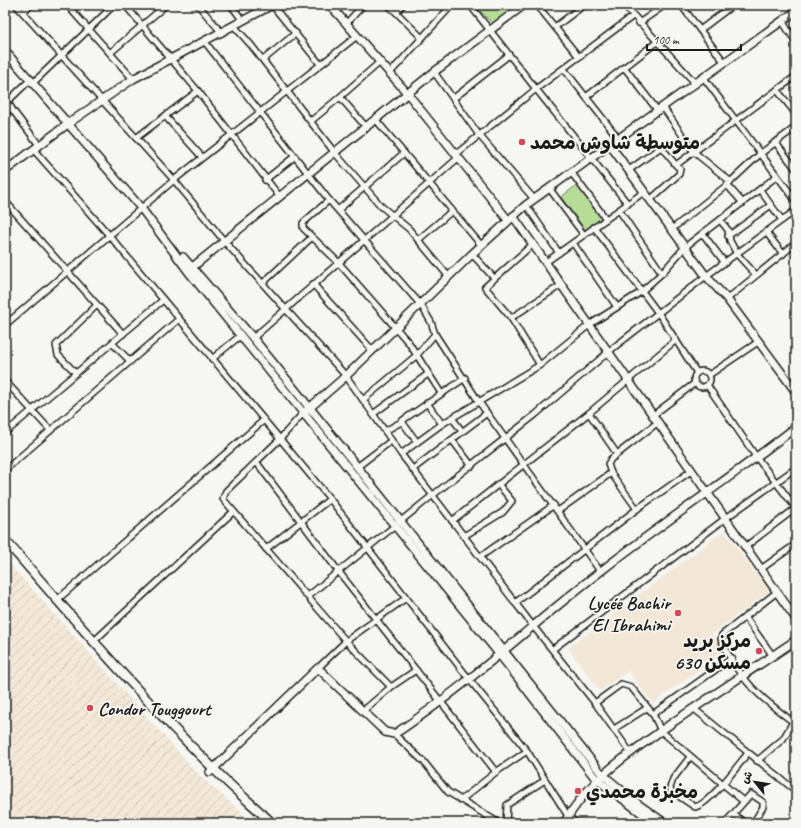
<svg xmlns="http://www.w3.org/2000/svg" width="801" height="828" font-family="Caveat,'Playpen Sans Arabic',sans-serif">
  <defs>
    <pattern id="industrial-furrows" width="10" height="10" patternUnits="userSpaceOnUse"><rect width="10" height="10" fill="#f3e8d8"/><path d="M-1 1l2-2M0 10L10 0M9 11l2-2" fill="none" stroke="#d0c6b9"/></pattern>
  </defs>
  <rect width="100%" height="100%" fill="#f6f6f2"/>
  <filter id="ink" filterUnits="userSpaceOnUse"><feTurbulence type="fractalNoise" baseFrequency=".025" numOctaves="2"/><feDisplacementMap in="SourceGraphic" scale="8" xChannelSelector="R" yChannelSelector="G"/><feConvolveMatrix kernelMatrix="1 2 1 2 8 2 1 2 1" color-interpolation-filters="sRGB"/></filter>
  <g filter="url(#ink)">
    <!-- built -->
    <polygon fill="#f3e8d8" points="724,531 770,591 712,634 723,651 653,704 628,671 600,691 568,648"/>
    <!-- industrial -->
    <polygon fill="url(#industrial-furrows)" points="5,559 198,774 254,823 5,823"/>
    <!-- park -->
    <g fill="#b7dc97" stroke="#6a7c5a">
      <polygon points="474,5 508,5 512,9 495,26"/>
      <polygon points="577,185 602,219 586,231 561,197"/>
    </g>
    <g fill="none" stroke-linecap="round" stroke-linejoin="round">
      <!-- street casing -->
      <g stroke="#1c1c1c" stroke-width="8">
        <g id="street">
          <polyline points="16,5 174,180 225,242 346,376 373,414 428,374"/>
          <polyline points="67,5 133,79"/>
          <polyline points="125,5 198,91 280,197"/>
          <polyline points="198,5 222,33"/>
          <polyline points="231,5 243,21"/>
          <polyline points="272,5 320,64"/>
          <polyline points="388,5 396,12"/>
          <polyline points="403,5 396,12 422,38"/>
          <polyline points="537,5 579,57"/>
          <polyline points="624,5 696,84"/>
          <polyline points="681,5 725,63"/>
          <polyline points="23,12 31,5"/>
          <polyline points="782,21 796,42"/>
          <polyline points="639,23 665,5"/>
          <polyline points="346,24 363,5"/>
          <polyline points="234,26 251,45 335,153 381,206 409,229 449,277"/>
          <polyline points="555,27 584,5"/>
          <polyline points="700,30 733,5"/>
          <polyline points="205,42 329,200 421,305 431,322 435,334 479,402 600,571"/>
          <polyline points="110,53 166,5"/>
          <polyline points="263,60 296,33"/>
          <polyline points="624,67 658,111"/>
          <polyline points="564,69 619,139"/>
          <polyline points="434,72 479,135 534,199"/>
          <polyline points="390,73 452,5"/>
          <polyline points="704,78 796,201"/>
          <polyline points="34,82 114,5"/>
          <polyline points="777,90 796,114"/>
          <polyline points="340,97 380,62"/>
          <polyline points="586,97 657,42"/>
          <polyline points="454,98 509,55"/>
          <polyline points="5,100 39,145"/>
          <polyline points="7,102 31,79"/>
          <polyline points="663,107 694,152 731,182"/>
          <polyline points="5,113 11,107"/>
          <polyline points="165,116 202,157"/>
          <polyline points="311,121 340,97 367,128"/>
          <polyline points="136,138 198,91"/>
          <polyline points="775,142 796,169"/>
          <polyline points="33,149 109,235 280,439 304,412"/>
          <polyline points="404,153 481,245"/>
          <polyline points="455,155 536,89 470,5"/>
          <polyline points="629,170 661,147 676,165"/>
          <polyline points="571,172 606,219"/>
          <polyline points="265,180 294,157"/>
          <polyline points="727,185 743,203"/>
          <polyline points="549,188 584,235"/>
          <polyline points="760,190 782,220"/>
          <polyline points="329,200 303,223 303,228 338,262 409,343 441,393"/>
          <polyline points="650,200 679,174 680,169 676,165 796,76"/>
          <polyline points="5,201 123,334"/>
          <polyline points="628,204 536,89 633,16"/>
          <polyline points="526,205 559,253"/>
          <polyline points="338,210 404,153 376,120"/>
          <polyline points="619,210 662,273"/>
          <polyline points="720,220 728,230 730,241 737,254 756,275"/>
          <polyline points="594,227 659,314 697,373"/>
          <polyline points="672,229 727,185 760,154 796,127"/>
          <polyline points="766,232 783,254"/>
          <polyline points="703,234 725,263"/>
          <polyline points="728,236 771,205"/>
          <polyline points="418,240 452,211"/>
          <polyline points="573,243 617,307"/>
          <polyline points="533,244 485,287 511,318 540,365"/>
          <polyline points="472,254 494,278"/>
          <polyline points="546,262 644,192"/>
          <polyline points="263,283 312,237"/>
          <polyline points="313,284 373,351"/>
          <polyline points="727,299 796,243"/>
          <polyline points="511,318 561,285"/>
          <polyline points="5,325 174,180 357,36"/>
          <polyline points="253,338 458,158"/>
          <polyline points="112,343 130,361"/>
          <polyline points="212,359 241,335"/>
          <circle cx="702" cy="379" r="8"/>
          <polyline points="76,373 58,355 56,345 97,305"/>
          <polyline points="709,375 758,342"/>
          <polyline points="5,381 50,430"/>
          <polyline points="707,385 757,458 796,508"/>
          <polyline points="363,400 417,355 435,334"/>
          <polyline points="427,403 442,424"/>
          <polyline points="589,413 617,454"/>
          <polyline points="373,414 401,454 533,626 595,703 630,752"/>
          <polyline points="652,416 695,383"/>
          <polyline points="452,418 462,431"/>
          <polyline points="385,431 403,421"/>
          <polyline points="5,433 163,300"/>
          <polyline points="452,440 472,466"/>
          <polyline points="417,442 403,423 403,420 465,378"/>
          <polyline points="401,454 442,424 540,365 589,325 641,292 662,273 685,247 777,176"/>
          <polyline points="257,463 339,572 496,772"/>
          <polyline points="357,467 391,441"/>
          <polyline points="413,469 487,413"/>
          <polyline points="5,470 179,319"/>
          <polyline points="611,473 608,464 611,459 657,423"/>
          <polyline points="558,511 611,473 637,509"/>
          <polyline points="452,521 589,413 676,340"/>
          <polyline points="464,536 503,512 512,501 498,484"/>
          <polyline points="745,547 796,508"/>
          <polyline points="266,549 330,499"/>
          <polyline points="480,557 554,505"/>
          <polyline points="761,569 796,544"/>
          <path d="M777 592 722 635 721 639C737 679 763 700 796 724"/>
          <polyline points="308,596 433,495 535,415 613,348 706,276 796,210"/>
          <polyline points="57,600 264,420"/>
          <polyline points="515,603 637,509 691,471"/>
          <polyline points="745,617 773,656"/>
          <polyline points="93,642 233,512"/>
          <polyline points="553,649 726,518 796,468"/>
          <polyline points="318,668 346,641 406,598"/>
          <polyline points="391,687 346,641 223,499 226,491 280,439 330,499 469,679 527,751 568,816 576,823"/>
          <polyline points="595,703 621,684 631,687 653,714 661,731 743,801"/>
          <polyline points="693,708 796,791"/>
          <polyline points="364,710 391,687 416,670"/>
          <polyline points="653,714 732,658"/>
          <polyline points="614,729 647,708"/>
          <polyline points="394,734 424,762 448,792 499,823"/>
          <path d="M690 757 673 779 670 788 671 791 695 807C710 804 738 765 748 753"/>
          <polyline points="757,761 783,739 793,722"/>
          <polyline points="461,800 496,772 527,751"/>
          <polyline points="733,814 745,823"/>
          <polyline points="506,823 507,805 545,780"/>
          <polyline points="725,823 751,794 763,802 763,807 753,823"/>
        </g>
      </g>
      <!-- secondary casing -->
      <g stroke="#1c1c1c" stroke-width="10">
        <g id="secondary">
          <polyline points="330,5 408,94 508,220"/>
          <polyline points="5,51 141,208 188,271 500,655 596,779 655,823"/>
          <polyline points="610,145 706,276 727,299 796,392"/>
          <polyline points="5,171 69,123 133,79 272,5"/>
          <polyline points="513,216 796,619"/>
          <polyline points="183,257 253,338 343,449 602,774 638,804 665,823"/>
          <polyline points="190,269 434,72 524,5"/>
          <polyline points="306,411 346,376 472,254 526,205 796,11"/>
          <path d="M210 772 318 668 385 732 394 734 399 731C471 683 533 623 601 571 665 521 732 477 796 427"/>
          <path d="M564 823C592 777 621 760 662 730 706 699 752 670 796 640"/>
        </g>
      </g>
      <!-- primary casing -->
      <g stroke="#1c1c1c" stroke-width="11">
        <path id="primary" d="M5 540C72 617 139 695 212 767 231 787 252 804 272 823"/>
      </g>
      <!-- street -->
      <use href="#street" stroke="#f6f6f2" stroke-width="5"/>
      <!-- secondary -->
      <use href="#secondary" stroke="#f6f6f2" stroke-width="7"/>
      <!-- primary -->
      <use href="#primary" stroke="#f6f6f2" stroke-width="8"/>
    </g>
  </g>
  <!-- markers -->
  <g fill="#d1495b" stroke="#f6f6f2" stroke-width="1.5">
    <circle cx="522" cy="142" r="4"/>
    <circle cx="678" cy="613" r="4"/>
    <circle cx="759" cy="651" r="4"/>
    <circle cx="90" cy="708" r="4"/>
    <circle cx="578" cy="791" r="4"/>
  </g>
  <g text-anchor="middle" stroke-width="3.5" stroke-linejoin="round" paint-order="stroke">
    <!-- poi labels -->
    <g font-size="19" font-weight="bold" fill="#1c1c1c" stroke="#f6f6f2" text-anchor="start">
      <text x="530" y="149">متوسطة شاوش محمد</text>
      <text x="670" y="609" text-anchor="end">Lycée Bachir<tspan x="670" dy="22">El Ibrahimi</tspan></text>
      <text x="751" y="647" text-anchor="end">مركز بريد<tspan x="751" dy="22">630 مسكن</tspan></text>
      <text x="98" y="715">Condor Touggourt</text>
      <text x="586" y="798">مخبزة محمدي</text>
    </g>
  </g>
  <!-- margin -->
  <rect width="801" height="828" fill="none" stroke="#f6f6f2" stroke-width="20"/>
  <rect x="10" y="10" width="781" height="808" fill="none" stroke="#1c1c1c" stroke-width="1.5" filter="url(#ink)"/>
  <!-- north arrow -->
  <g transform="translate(755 782) rotate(300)" stroke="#f6f6f2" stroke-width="3" paint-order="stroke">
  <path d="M0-3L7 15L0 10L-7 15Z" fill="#1c1c1c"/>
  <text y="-6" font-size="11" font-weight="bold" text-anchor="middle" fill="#1c1c1c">ش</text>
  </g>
  <!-- scale -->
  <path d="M647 44v6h94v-6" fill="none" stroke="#1c1c1c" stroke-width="2"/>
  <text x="653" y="44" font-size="12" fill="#1c1c1c" stroke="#f6f6f2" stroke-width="3" paint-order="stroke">100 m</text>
</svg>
